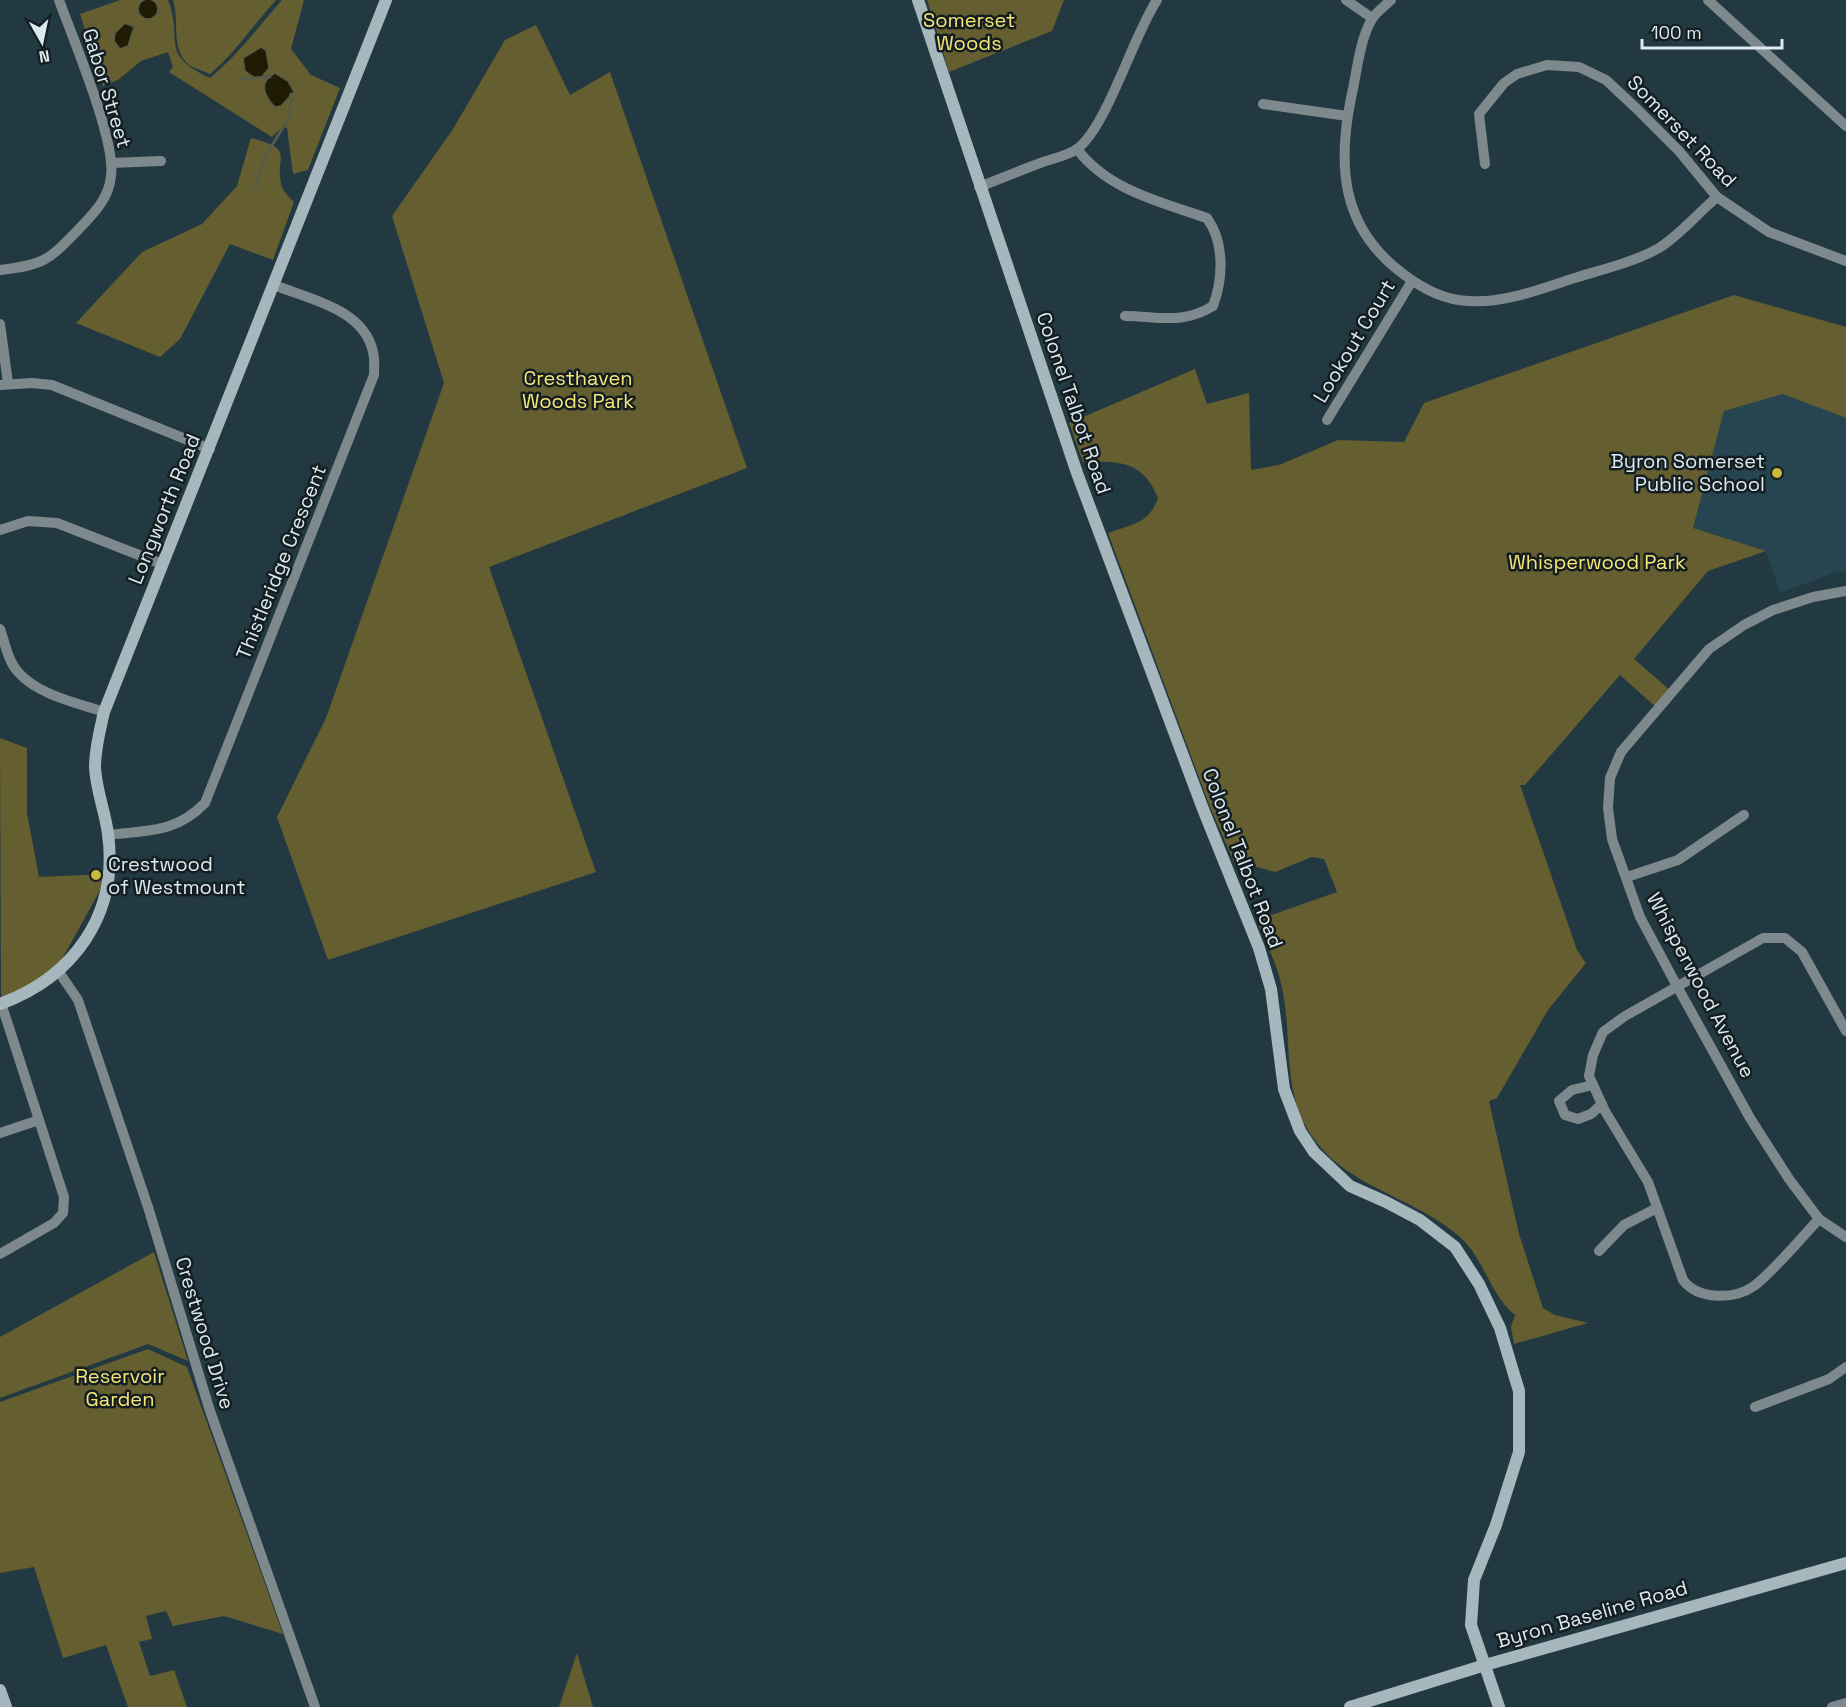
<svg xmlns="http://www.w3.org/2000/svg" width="1846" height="1707" font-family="'Space Grotesk',sans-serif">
  <rect width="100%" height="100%" fill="#223941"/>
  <!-- built -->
  <polygon fill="#264550" points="1783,394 1846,418 1846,573 1837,572 1780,593 1766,551 1693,528 1724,411"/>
  <!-- green -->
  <g fill="#645e31">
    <path d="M120 0H168C184 42 158 53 210 78 238 55 258 27 282 0H304L291 49 311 75 340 88 308 170 293 174 287 128 283 126 272 137 169 72 173 67 168 52 141 61 118 80 103 86 80 14Z"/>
    <path d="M173 0H276C253 25 236 52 210 74 204 71 194 69 188 64 170 48 180 20 173 0Z"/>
    <polygon points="927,0 1064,0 1052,31 949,72"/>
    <polygon points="536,25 570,95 610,72 747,468 489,567 596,872 328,960 277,817 326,718 444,383 392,216 453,129 505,40"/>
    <path d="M251 138C298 150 273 156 282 187 284 192 290 198 294 202L273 260 230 244 180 339 160 357 76 323 142 252 202 224 237 186Z"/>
    <path d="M1734 295 1846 327V418L1783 394 1724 411 1693 528 1766 551 1708 571 1634 659 1671 691 1658 709 1620 675 1525 785H1520L1577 950 1586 963 1548 1010 1497 1098 1489 1101 1519 1234 1543 1308 1555 1315 1588 1323 1514 1344 1511 1327 1515 1315C1490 1295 1484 1258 1460 1237 1410 1193 1337 1187 1304 1123 1283 1081 1292 1032 1282 988 1278 965 1265 942 1257 920L1337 892 1324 859 1312 857 1275 872 1254 866 1238 871 1210 807 1108 533C1132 524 1149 524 1158 498 1143 460 1118 461 1083 462L1069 423 1195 369 1207 404 1249 393 1251 470 1279 465 1338 440 1404 442 1424 403Z"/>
    <polygon points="0,738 27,748 27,813 39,877 109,874 56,970 19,992 1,998"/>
    <polygon points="154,1252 188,1361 148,1344 0,1398 0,1337"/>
    <polygon points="148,1349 187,1367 283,1634 224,1616 173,1626 166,1611 146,1616 152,1639 139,1642 150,1676 174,1670 187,1707 128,1707 106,1645 63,1658 34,1567 0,1573 0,1402"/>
    <polygon points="577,1653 593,1707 559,1707"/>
  </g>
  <!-- water -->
  <g fill="#1f1c03" stroke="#585a4a" stroke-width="1.5">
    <circle cx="148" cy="9" r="10"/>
    <polygon points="125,23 134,27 128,46 120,49 114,41 115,33"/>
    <polygon points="261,47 266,50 269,68 261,78 255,78 245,71 243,58"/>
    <path d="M275 73 288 81 294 92 281 106 275 107C264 96 258 82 275 73Z"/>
  </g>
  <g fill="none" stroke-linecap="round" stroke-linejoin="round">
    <!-- stream -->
    <g stroke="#585a4a" stroke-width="3">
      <polyline points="238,79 270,77"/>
      <polyline points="255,188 266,155 290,116 291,94"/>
    </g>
    <!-- street -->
    <g stroke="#7e898d" stroke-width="10">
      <polyline points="1346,0 1372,18"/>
      <path d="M1391 0C1385 6 1376 12 1372 19 1359 41 1357 73 1351 98 1337 167 1342 228 1402 273 1420 287 1444 300 1468 301 1505 304 1542 288 1578 277 1604 269 1634 262 1659 248 1680 235 1698 213 1717 197"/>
      <polyline points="1708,0 1846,126"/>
      <polyline points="1263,104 1347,116"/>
      <path d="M1077 149C1108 190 1160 202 1207 218 1225 243 1223 279 1213 306 1182 325 1159 316 1125 316"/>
      <polyline points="111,163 161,161"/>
      <polyline points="1485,164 1479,114 1504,83 1517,74 1547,65 1579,67 1606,80 1637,109 1679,151 1717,197 1769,232 1846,261"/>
      <path d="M979 187C1000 179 1021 170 1043 162 1054 158 1067 156 1077 149 1107 127 1133 36 1157 0"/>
      <path d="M0 270C43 265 48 261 78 230 93 214 109 199 111 176 116 140 73 39 59 0"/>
      <polyline points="0,324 8,383"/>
      <polyline points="0,385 32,383 52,385 210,449"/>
      <polyline points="1327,420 1412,281"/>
      <polyline points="0,530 28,521 57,523 162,564"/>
      <polyline points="1846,591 1813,597 1773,610 1744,625 1709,649 1621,752 1610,778 1608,808 1612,839 1640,917 1678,988 1750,1118 1789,1179 1819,1219 1846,1237"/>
      <path d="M0 629C5 643 8 661 18 672 38 695 77 703 104 712"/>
      <path d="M108 835C148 830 176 833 205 803L374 375C374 368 375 359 373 352 364 309 309 299 274 285"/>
      <polyline points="1627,877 1678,860 1744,815"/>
      <polyline points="59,972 78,1000 148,1207 210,1411 315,1707"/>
      <polyline points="1593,1085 1572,1090 1559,1101 1565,1115 1578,1119 1591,1114 1602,1104"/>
      <polyline points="0,1133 39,1120"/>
      <path d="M1819 1219C1802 1237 1773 1272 1754 1286 1734 1300 1698 1300 1683 1280L1648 1182 1605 1111 1589 1076 1593 1055 1603 1032 1625 1016 1763 938H1785L1802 952 1846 1031"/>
      <polyline points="1599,1251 1624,1225 1657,1208"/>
      <polyline points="0,1254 54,1223 63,1213 64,1197 1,1003"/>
      <polyline points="1755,1407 1829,1379 1846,1367"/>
      <polyline points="1832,1707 1846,1703"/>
    </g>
    <!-- secondary -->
    <g stroke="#a6b8be" stroke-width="12">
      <polyline points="918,0 1077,473 1203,809 1259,948 1271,989 1284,1089 1300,1131 1314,1152 1350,1186 1386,1202 1420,1220 1455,1247 1479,1284 1500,1328 1519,1391 1519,1452 1496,1525 1474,1580 1471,1625 1499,1707"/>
      <path d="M0 1004C74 977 119 914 108 834 105 811 96 790 95 767 95 748 100 730 104 712L386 0"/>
      <polyline points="0,1690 6,1707"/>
      <polyline points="1350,1707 1485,1665 1846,1563"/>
    </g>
  </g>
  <!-- markers -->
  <g fill="#caba3a" stroke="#141e22" stroke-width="2">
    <circle cx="1777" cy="473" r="6"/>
    <circle cx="96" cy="875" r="6"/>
  </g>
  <g text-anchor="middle" stroke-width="5" stroke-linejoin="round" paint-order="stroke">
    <!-- park labels -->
    <g font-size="20" fill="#f5e777" stroke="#141e22">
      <text x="969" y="27">Somerset<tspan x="969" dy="23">Woods</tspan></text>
      <text x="578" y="385">Cresthaven<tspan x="578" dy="23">Woods Park</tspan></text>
      <text x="1597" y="569">Whisperwood Park</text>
      <text x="120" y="1383">Reservoir<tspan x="120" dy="23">Garden</tspan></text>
    </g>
    <!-- street labels -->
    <g font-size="20" fill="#dceaef" stroke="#141e22">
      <text transform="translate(107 88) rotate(73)" y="7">Gabor Street</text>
      <text transform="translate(1682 131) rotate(46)" y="7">Somerset Road</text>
      <text transform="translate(1354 341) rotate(-59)" y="7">Lookout Court</text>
      <text transform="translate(1074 403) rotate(71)" y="7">Colonel Talbot Road</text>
      <text transform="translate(164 509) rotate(-68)" y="7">Longworth Road</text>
      <text transform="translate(281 562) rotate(-68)" y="7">Thistleridge Crescent</text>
      <text transform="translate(1243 858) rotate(69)" y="7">Colonel Talbot Road</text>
      <text transform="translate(1701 985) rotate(62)" y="7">Whisperwood Avenue</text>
      <text transform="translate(205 1333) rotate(73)" y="7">Crestwood Drive</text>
      <text transform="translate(1592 1614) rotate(-16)" y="7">Byron Baseline Road</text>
    </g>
    <!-- poi labels -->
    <g font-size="20" fill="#dceaef" stroke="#141e22" text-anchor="end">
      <text x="1765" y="468">Byron Somerset<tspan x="1765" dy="23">Public School</tspan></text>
      <text x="108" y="871" text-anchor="start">Crestwood<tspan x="108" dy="23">of Westmount</tspan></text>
    </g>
  </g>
  <!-- north arrow -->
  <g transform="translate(42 42) rotate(171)" stroke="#141e22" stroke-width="4.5" paint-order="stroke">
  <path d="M0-4.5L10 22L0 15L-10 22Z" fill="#dceaef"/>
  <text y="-9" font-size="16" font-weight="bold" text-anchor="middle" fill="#dceaef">N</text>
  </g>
  <!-- scale -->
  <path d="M1642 39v9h140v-9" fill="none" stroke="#dceaef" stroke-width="3"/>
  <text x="1651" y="39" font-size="18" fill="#dceaef" stroke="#141e22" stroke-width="4.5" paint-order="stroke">100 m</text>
</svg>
